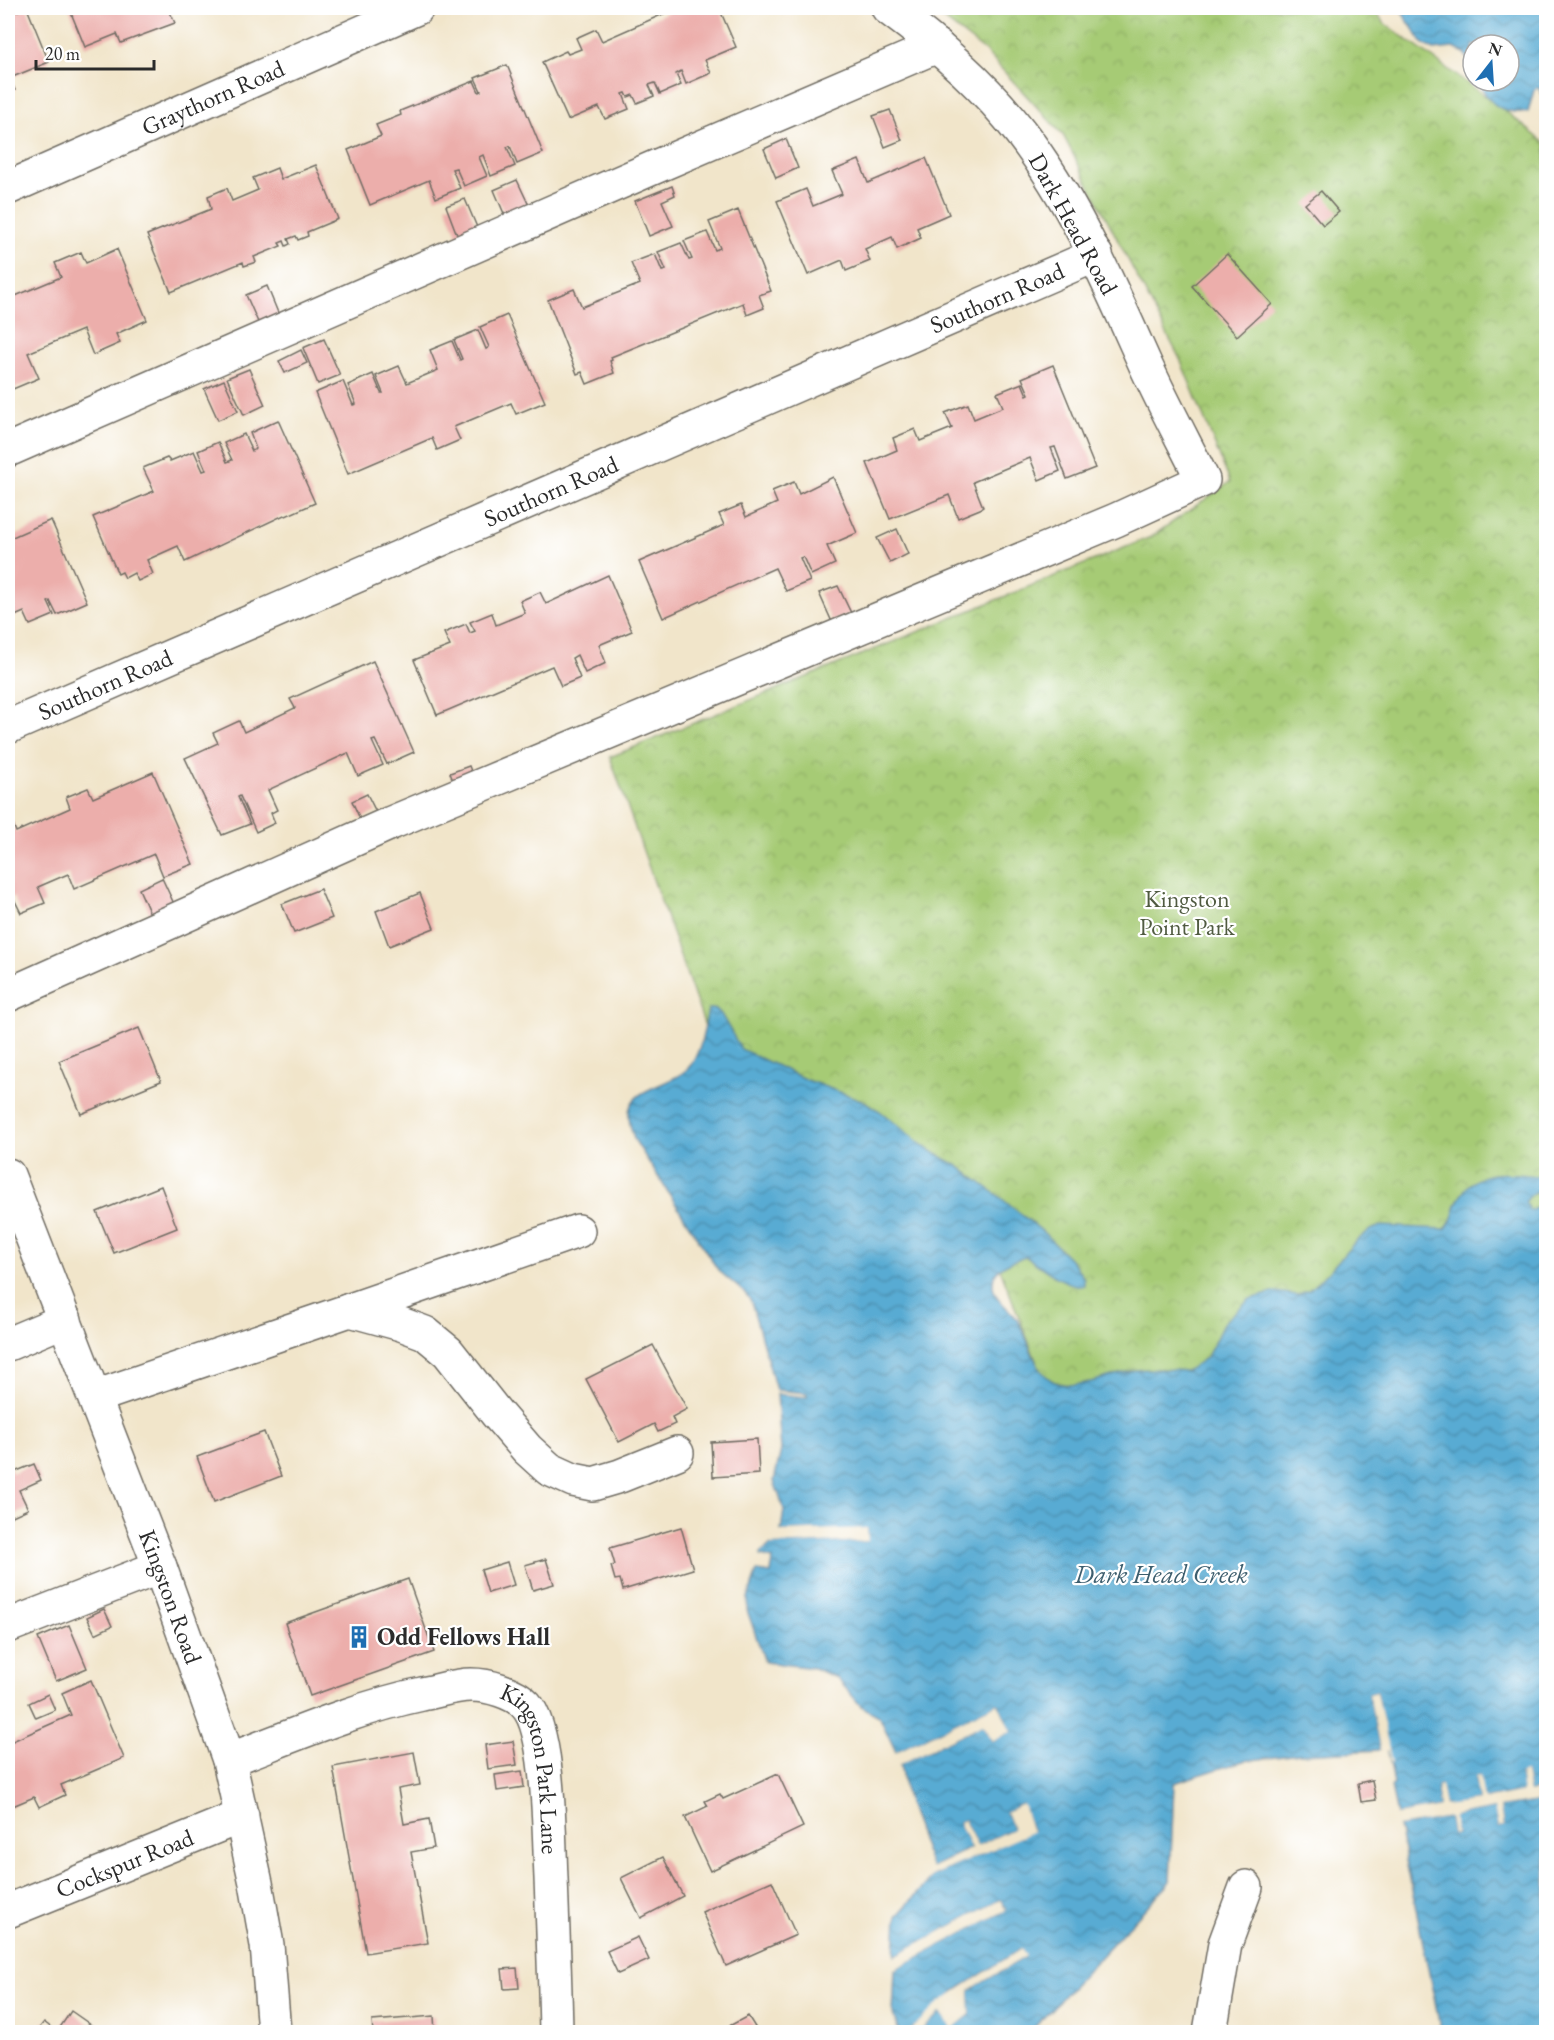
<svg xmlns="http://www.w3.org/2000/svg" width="1554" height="2040" font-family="'EB Garamond',serif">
  <defs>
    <pattern id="park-crowns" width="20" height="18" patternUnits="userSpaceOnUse" patternTransform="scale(1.5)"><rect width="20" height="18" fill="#a6cb75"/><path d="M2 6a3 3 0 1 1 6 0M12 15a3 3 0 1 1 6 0" fill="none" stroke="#8fae65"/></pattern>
    <pattern id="water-waves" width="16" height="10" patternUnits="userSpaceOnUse" patternTransform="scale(1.5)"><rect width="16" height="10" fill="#58abd3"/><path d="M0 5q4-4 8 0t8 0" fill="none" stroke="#498bab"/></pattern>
  </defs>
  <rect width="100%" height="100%" fill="#fff"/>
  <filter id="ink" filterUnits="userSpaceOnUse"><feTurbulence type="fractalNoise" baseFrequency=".0167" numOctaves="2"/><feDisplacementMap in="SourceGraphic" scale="12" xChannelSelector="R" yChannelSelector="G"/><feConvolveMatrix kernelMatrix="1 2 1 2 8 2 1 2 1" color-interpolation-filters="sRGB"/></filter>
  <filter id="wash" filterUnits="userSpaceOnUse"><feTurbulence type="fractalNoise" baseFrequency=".008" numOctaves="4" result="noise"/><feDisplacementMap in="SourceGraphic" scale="24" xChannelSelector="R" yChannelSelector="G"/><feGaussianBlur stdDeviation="1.35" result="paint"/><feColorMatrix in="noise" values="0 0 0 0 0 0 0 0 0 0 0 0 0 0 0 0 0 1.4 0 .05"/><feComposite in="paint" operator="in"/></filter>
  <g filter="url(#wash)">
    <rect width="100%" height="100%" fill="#f1e5ca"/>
    <!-- park -->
    <polygon fill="url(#park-crowns)" stroke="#687b50" stroke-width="1.5" points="929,8 1373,8 1385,24 1502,108 1546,144 1546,1206 1151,1402 1044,1381 1001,1271 950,1184 725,1083 610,757 1151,537 1230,482 1180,359 1063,135 985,51"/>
    <!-- water -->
    <g fill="url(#water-waves)" stroke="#426b7f" stroke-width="1.5">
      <path d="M1399 8H1546V101L1538 87 1534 90 1528 112C1502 114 1489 105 1478 81H1509V45H1473V71L1465 53 1453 48 1434 50 1423 44Z"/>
      <path d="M708 1009H716L721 1014 741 1049 807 1080 864 1101 880 1111 926 1148 958 1166 996 1194 1042 1231 1074 1263 1084 1279V1285L1082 1286C1061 1284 1044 1268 1026 1257 1014 1260 993 1267 993 1283 992 1299 1011 1309 1018 1321 1030 1340 1033 1372 1055 1382 1078 1392 1112 1373 1136 1370 1153 1368 1169 1369 1186 1371L1207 1357 1224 1322 1250 1299 1276 1292 1297 1295 1309 1290 1331 1269 1355 1242 1370 1230 1381 1226 1445 1229C1454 1221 1453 1209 1459 1199 1477 1164 1513 1174 1545 1177L1546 1185 1531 1195 1525 1202 1530 1211 1546 1202V1788L1529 1792 1525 1773 1520 1774 1524 1792 1483 1800 1479 1776 1475 1778 1479 1801 1445 1807 1440 1785 1437 1786 1440 1807 1397 1815 1391 1787 1394 1784 1377 1692 1369 1694 1380 1750 1300 1754 1243 1761 1174 1783 1170 1882 1030 2032H919L940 2012 952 2028 970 2015 969 1990 1025 1957 1021 1949 957 1990 908 2032H899L893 2014 895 1969 1006 1910 1000 1900 895 1956 897 1916 934 1875 1032 1831 1022 1804 1006 1812 1013 1829 977 1846 964 1820 959 1822 971 1848 931 1868 907 1800 900 1764 983 1724 992 1741 1011 1731 998 1703 896 1752 879 1716 861 1706 837 1678 814 1668 765 1662 747 1610 748 1598 757 1571 771 1573 773 1559 761 1556V1553L770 1545 867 1541V1529L781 1531 784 1509 774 1481 781 1450 777 1394 807 1397V1393L776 1390 751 1301 745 1293 718 1270 634 1139C632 1132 629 1123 629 1116 627 1086 674 1087 690 1066 702 1050 704 1029 708 1009Z"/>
      <polygon points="1546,1799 1546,2032 1439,2032 1439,2022 1399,1826 1449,1817 1452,1835 1456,1834 1452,1816 1495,1808 1498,1827 1503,1826 1500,1807 1538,1801 1541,1817 1544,1816 1541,1800"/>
    </g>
    <!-- pier -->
    <g fill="#f1e5ca" fill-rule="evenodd">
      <polygon points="867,1528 868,1541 770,1545 773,1542 865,1538 865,1532 779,1534 781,1531"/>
      <polygon points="1377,1692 1392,1763 1390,1763 1388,1750 1386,1750 1375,1696 1372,1696 1383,1750 1380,1750 1369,1694"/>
      <polygon points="998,1703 1011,1731 992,1741 983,1724 900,1764 899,1762 982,1721 986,1722 993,1737 1007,1730 996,1707 897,1755 896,1752"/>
      <polygon points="1525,1772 1529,1792 1546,1788 1546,1791 1397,1818 1397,1815 1440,1807 1437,1786 1441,1785 1445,1806 1479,1801 1475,1777 1480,1776 1484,1800 1523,1792 1520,1773"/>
      <polygon points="1546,1796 1546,1799 1541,1800 1544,1816 1540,1817 1537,1801 1500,1807 1503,1826 1498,1827 1494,1808 1453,1816 1456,1834 1452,1835 1449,1817 1399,1826 1398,1823"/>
      <polygon points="905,1804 931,1868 971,1849 959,1822 964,1820 977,1846 1013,1829 1006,1812 1023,1804 1032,1832 934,1875 894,1915 932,1873 1029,1830 1021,1808 1010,1813 1016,1828 1015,1831 976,1849 963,1824 974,1850 930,1871"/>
      <polygon points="1000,1900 1006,1910 895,1969 895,1966 1002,1909 999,1904 895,1959 895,1956"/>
      <path d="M1021 1949 1026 1956 969 1990 970 2014 952 2029 940 2012 919 2032H916L929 2018 913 2032H908L940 2002ZM1020 1953 1022 1955 967 1988V2013L952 2024 940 2009 959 1992Z"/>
    </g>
    <g id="blocks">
      <!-- building -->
      <g fill="#ecaeab">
        <polygon points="27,8 49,62 10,78 15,90 8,93 8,14"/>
        <polygon points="69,8 168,8 175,23 121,43 117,34 85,47"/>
        <polygon points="677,8 719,8 736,47 705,60 711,73 686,84 681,71 676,74 681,85 660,94 655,83 649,85 654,96 637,103 633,95 628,97 626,93 623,94 629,109 605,119 599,107 568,120 542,62 566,51 568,54 581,49 576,38 596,29 602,41"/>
        <polygon points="507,65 543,153 517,164 510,146 507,147 515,166 491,176 483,155 479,157 487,176 464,186 456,168 452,169 460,188 436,198 429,180 370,205 348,150 381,136 376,125 401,115 400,111 474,81 479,92 481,91 475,78"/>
        <polygon points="890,110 902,140 885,147 873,116"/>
        <polygon points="786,139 798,168 776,178 764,149"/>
        <polygon points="926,158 949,214 917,228 921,238 897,249 892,237 865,249 870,261 846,271 842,260 808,275 777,201 806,189 813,206 842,194 832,171 859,160 868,183"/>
        <polygon points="316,165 338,219 307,232 308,236 298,240 296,236 288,239 290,244 286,246 284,241 279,243 281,246 254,257 256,262 244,266 243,262 171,292 147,235 211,209 208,196 227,188 232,201 258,190 253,178 277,168 281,179"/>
        <polygon points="517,180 532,212 508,223 494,190"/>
        <polygon points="672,186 675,195 662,201 673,226 649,236 635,201"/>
        <polygon points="1321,191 1339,212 1323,225 1305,204"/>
        <polygon points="465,199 479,232 459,240 446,206"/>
        <polygon points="738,210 771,291 759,295 764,308 747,315 743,303 611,357 612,360 610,361 614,373 587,384 582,372 577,374 548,300 574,289 582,307 640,284 631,263 655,254 662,271 666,270 658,252 681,243 689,260 692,259 684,241 707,232 715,250 720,248 709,222"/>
        <polygon points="117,249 147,320 116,334 120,343 93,355 83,330 28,353 39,378 13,389 8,374 8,299 61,277 55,263 81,252 86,263"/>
        <polygon points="1227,254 1272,304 1237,336 1192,286"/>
        <polygon points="267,286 281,320 261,329 246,295"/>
        <polygon points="507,315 545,402 516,414 511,403 454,427 460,440 437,450 432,438 348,474 315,393 343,381 353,405 356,404 348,385 373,374 381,393 383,393 376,376 399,366 407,383 438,370 430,350 452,341 460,360 462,359 454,340 478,330 486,349 489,347 480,327"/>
        <polygon points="324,339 340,375 318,384 303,348"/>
        <polygon points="301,350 307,363 285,373 279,361"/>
        <polygon points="1053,365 1095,468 1067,479 1055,447 1051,448 1060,471 1039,480 1030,458 973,482 983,507 980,509 958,518 949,495 890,519 867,463 897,450 893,438 915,429 920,441 952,428 945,413 968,404 974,419 1003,407 997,393 1022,383 1027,395 1029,394 1022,378"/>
        <polygon points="249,369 265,405 244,415 227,378"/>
        <polygon points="224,380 238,411 218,420 204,389"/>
        <polygon points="278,420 315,503 286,516 284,515 185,562 178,546 147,560 153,574 138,581 134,573 125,578 122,572 118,574 93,517 154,491 143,468 167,458 170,461 194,451 203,471 206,470 198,451 218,442 227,462 232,460 224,443 244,434 252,451 256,449 250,433"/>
        <polygon points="833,477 857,533 827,546 835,564 811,575 803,557 800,558 810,581 786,591 775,568 663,618 639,562 724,525 719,514 741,505 746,517 777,503 772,491 794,482 799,494"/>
        <polygon points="51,520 87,602 57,615 50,601 48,602 54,615 30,625 24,612 8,619 8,539"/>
        <polygon points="897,529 908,554 890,563 877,538"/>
        <polygon points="608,575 632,631 599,645 606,663 585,673 577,655 572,658 580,678 561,686 552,666 437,715 414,660 450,646 444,633 466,624 470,633 475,631 470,622 492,613 496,625 525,613 520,601 540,592 546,604"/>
        <polygon points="838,586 851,613 832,622 819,593"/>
        <polygon points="373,661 414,752 387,764 375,740 372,741 383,765 358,776 348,753 268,790 277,810 271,813 275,823 256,832 240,796 238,797 250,824 222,835 185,758 218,743 213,733 239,721 244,732 295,708 290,699"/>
        <polygon points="469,766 475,781 456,788 450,773"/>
        <polygon points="153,772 193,864 163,876 154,854 74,889 68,874 38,887 45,903 21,913 13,897 8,899 8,823 12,821 16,832 70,808 66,797 88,788 93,798"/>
        <polygon points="367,794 376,812 360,819 352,801"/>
        <polygon points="162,878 175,906 151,916 139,889"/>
        <polygon points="320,889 332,918 294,933 282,904"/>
        <polygon points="420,893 434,928 389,946 376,911"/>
        <polygon points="139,1028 161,1081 81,1114 59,1061"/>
        <polygon points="161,1186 177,1228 114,1253 97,1212"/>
        <polygon points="653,1345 687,1409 672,1417 675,1424 658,1432 654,1424 619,1442 586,1379"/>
        <polygon points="264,1432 281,1476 214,1502 197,1457"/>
        <polygon points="757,1439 759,1474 713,1477 711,1442"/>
        <polygon points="8,1463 12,1473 34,1464 41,1480 19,1490 28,1509 8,1518"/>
        <polygon points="681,1527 693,1569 623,1590 620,1579 615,1580 611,1566 615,1565 610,1548"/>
        <polygon points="546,1559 554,1584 533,1590 525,1565"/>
        <polygon points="507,1562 514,1585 488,1593 481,1570"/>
        <polygon points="408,1579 434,1652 310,1696 285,1623"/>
        <polygon points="104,1609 112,1626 95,1634 87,1617"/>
        <polygon points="69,1625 87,1668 56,1681 38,1638"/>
        <polygon points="91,1680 124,1758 61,1785 65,1795 39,1807 34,1797 8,1808 8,1743 71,1715 62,1693"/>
        <polygon points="48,1694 55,1710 36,1718 29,1703"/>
        <polygon points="513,1741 517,1765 488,1769 485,1745"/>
        <polygon points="414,1752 420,1785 398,1789 404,1824 429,1819 434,1848 411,1852 428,1943 366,1953 333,1767"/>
        <polygon points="522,1771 524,1787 497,1791 495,1775"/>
        <polygon points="778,1774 803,1827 710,1871 685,1817 708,1806 705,1801 720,1794 723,1799"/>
        <polygon points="1372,1780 1376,1800 1361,1802 1358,1783"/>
        <polygon points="663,1857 683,1896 641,1918 621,1878"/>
        <polygon points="772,1881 796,1935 726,1966 702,1912"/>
        <polygon points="638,1937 649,1960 618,1974 607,1951"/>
        <polygon points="517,1968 519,1988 504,1989 502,1969"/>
        <polygon points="71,2011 101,2032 36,2032 44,2022 57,2032"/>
        <polygon points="434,2016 435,2032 373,2032 372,2021"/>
        <polygon points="748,2016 758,2032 718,2032"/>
      </g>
    </g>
  </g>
  <g filter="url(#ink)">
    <use href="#blocks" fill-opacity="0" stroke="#706c63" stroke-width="1.5"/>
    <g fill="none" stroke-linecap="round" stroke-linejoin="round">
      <!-- minor casing -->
      <g stroke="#706c63" stroke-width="36">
        <g id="minor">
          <path id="s1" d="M8 188 417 8"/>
          <polyline points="8,450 655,167 937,46"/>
          <path id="s2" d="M8 727 1096 255"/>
          <path d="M8 995 391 823 1116 520 1203 480C1184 442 1164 405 1146 366 1110 286 1075 203 1021 133 984 84 937 44 888 8"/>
          <path id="s3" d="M8 1175 160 1567 229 1760 256 1883 267 1945 274 2032"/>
          <polyline points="350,1310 578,1231"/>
          <polyline points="8,1344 65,1320"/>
          <polyline points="95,1397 350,1310 401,1324 425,1333 448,1352 497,1414 527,1449 549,1469 573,1480 593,1484 620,1476 677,1453"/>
          <polyline points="8,1626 160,1567"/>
          <path id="s4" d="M229 1760C292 1736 356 1708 422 1694 438 1691 455 1685 471 1685 488 1685 514 1692 526 1705 550 1731 549 1841 551 1878 553 1930 555 1981 556 2032"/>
          <path id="s5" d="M8 1911 242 1816"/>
          <polyline points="1210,2032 1225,1944 1246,1887"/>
        </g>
      </g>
      <!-- minor -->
      <use href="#minor" stroke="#fff" stroke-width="33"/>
    </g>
  </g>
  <!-- icons -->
  <defs>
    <g id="building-bare" transform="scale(1.8)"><path d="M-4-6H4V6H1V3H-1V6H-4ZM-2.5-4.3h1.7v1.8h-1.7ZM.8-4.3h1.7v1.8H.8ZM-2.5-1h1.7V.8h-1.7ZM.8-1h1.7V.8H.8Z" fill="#1f6fb2" stroke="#fff" stroke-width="2.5" paint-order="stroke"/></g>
  </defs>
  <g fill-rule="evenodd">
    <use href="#building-bare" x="359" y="1637"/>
  </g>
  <g text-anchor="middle" stroke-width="4.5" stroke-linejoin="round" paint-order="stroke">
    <!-- street labels -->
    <g font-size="24" fill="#2b2b2b" stroke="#fff">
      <text dy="8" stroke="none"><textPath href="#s1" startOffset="224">Graythorn Road</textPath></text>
      <text transform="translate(1073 224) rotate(61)" y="8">Dark Head Road</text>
      <text dy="8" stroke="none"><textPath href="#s2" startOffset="1078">Southorn Road</textPath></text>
      <text dy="8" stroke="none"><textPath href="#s2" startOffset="592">Southorn Road</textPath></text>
      <text dy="8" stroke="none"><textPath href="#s2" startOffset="106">Southorn Road</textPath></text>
      <text dy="8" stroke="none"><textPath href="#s3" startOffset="452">Kingston Road</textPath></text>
      <text dy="8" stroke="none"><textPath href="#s4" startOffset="376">Kingston Park Lane</textPath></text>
      <text dy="8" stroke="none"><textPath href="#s5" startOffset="126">Cockspur Road</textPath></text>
    </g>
    <!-- park labels -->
    <g font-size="24" fill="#505b41" stroke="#fff">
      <text x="1187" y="907">Kingston<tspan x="1187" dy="28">Point Park</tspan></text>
    </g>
    <!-- poi labels -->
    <g font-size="24" font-weight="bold" fill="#2b2b2b" stroke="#fff" text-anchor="start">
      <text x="377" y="1645">Odd Fellows Hall</text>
    </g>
    <!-- water labels -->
    <g font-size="26" font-style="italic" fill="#3d5e6e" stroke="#fff">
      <text x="1161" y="1583">Dark Head Creek</text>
    </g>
  </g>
  <!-- margin -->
  <rect width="1554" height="2040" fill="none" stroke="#fff" stroke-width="30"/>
  <!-- north arrow -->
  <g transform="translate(1491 63) rotate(17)"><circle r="28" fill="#ffffff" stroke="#aaaaaa" stroke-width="1.5"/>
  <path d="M0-4.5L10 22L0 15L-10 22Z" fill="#1f6fb2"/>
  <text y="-9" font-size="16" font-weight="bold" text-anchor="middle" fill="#2b2b2b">N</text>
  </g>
  <!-- scale -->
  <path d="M36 60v9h118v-9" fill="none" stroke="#2b2b2b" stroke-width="3"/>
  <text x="45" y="60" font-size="18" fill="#2b2b2b" stroke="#ffffff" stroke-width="4.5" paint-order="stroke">20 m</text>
</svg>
